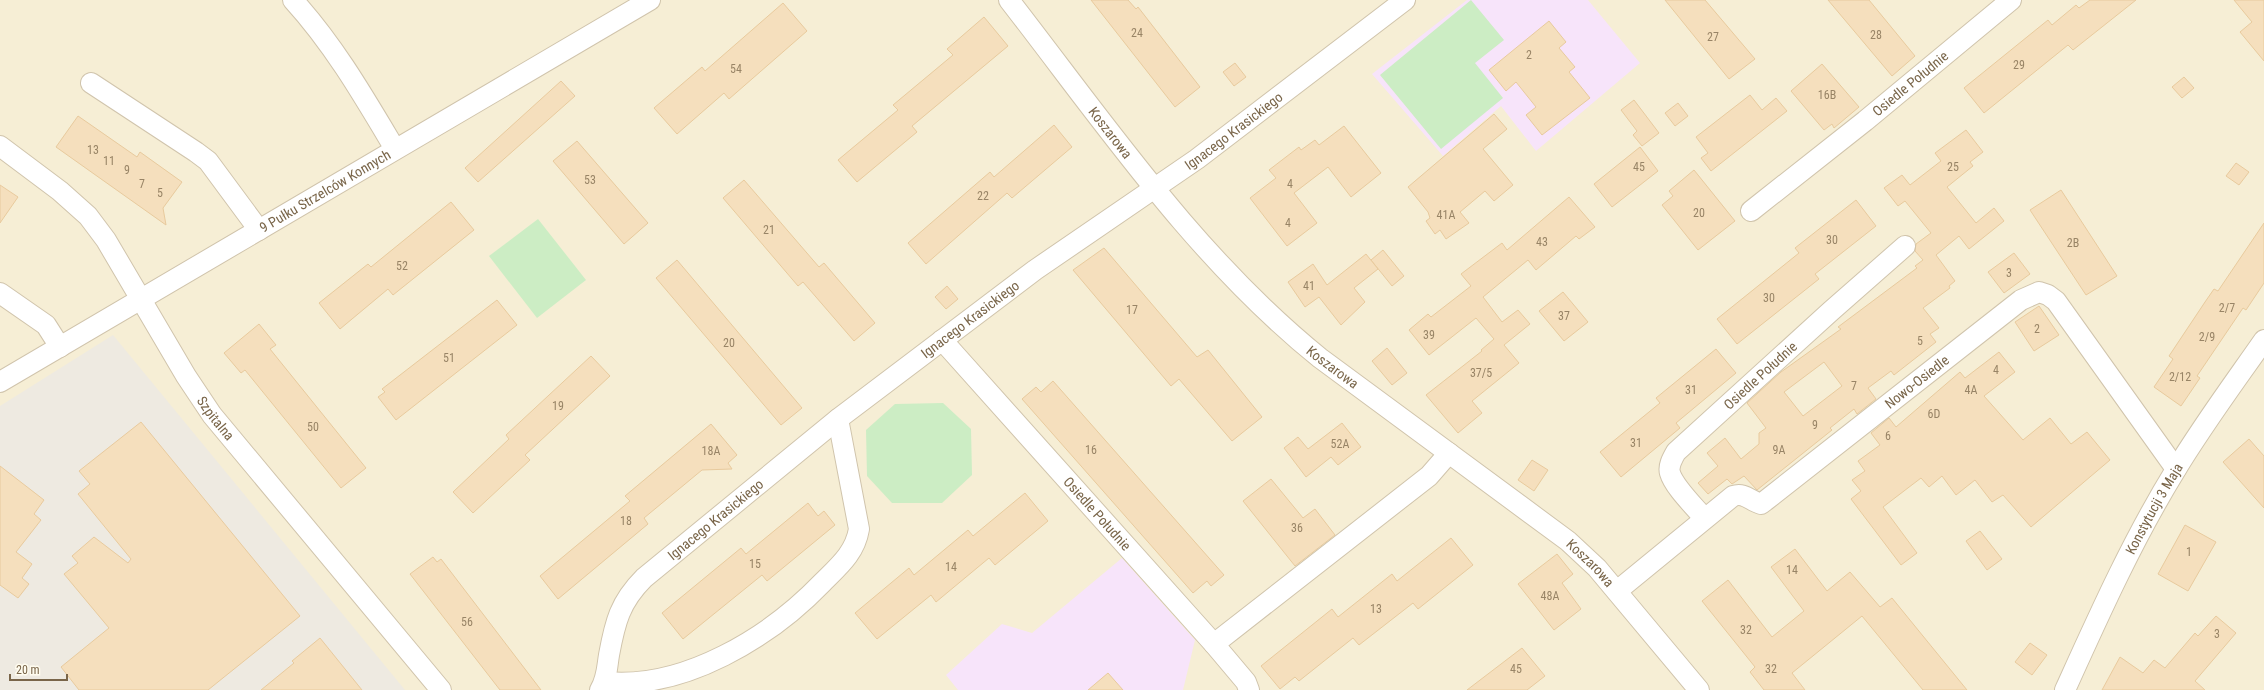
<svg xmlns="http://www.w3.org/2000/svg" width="2264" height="690" font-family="'Roboto Condensed',sans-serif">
  <rect width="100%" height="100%" fill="#fefae7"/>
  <!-- residential -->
  <rect fill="#f6eed5" x="0" y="0" width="2264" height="690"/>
  <!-- industrial -->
  <polygon fill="#eeeae1" points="113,335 405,690 0,690 0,406"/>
  <!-- education -->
  <g fill="#f7e4fa">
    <polygon points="1467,0 1588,0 1640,63 1536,151 1501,106 1443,156 1372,74"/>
    <polygon points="1122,558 1195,640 1183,690 958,690 946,675 1002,624 1032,633"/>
  </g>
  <!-- green -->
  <g fill="#ccedc4">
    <polygon points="1471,0 1504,40 1475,63 1503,98 1441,149 1380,75"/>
    <polygon points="538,219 586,280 537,318 489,256"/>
    <polygon points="943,403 971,429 972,475 942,503 892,503 867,476 866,430 895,404"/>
  </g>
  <!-- building -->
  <g fill="#f5dfbd" stroke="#e8ca9d" fill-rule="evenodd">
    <polygon points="1091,0 1128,0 1136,9 1138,7 1200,87 1175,107"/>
    <polygon points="1665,0 1705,0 1755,59 1729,79"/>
    <polygon points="1828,0 1869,0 1915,56 1892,76"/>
    <polygon points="2090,0 2136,0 2073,50 2068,45 1984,113 1964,88 2048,20 2052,25 2076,5 2079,8"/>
    <polygon points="2234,0 2264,0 2264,61 2240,32 2252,22"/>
    <polygon points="783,3 807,31 729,99 724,93 677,134 654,108 702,67 705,71"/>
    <polygon points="984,17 1008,46 912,126 917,132 857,182 838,160 898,110 893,105 953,55 947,49"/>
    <polygon points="1549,21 1566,42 1559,48 1575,67 1569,72 1590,98 1542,135 1526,115 1536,107 1516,82 1506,91 1489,70"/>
    <polygon points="1235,63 1246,77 1234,86 1223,72"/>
    <polygon points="1822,64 1859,107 1834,128 1832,124 1824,130 1791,91"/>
    <polygon points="2184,77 2194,88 2182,98 2172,87"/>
    <polygon points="561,81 575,96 478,182 465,168"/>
    <polygon points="1750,95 1762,110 1776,98 1787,111 1711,171 1701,158 1708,153 1696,137"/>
    <polygon points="1634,100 1659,133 1642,146 1633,135 1637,131 1621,110"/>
    <polygon points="1678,103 1688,116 1675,126 1665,113"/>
    <polygon points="1494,114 1507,129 1483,149 1513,185 1494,201 1485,191 1460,212 1469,223 1446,239 1440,230 1435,234 1426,221 1430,218 1428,212 1408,187"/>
    <polygon points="78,116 137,157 140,152 182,182 163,208 166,225 56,147"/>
    <polygon points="1054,125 1072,147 1012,198 1007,193 926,264 908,243 990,172 994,177"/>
    <polygon points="1344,126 1381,173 1351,197 1328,167 1294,193 1317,223 1287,246 1250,198 1276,178 1269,170 1299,147 1301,150 1315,140 1319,145"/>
    <path d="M1966 130 1983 152 1970 162 1973 166 1947 187 1976 223 1994 208 2004 221 1969 249 1959 236 1936 255 1955 281 1949 286 1950 288 1923 308 1939 328 1930 334 1936 342 1894 375 1891 371 1868 388 1876 399 1857 414 1854 409 1830 428 1832 430 1757 490 1744 476 1732 484 1727 479 1708 494 1698 483 1718 466 1707 453 1725 438 1741 459 1759 444V433L1766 428 1747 403 1781 372 1841 329 1838 327 1917 268 1915 266 1923 260 1915 251 1916 244 1931 233 1905 201 1898 206 1884 188 1902 175 1910 185 1941 161 1935 153ZM1824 362 1842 386 1803 416 1784 392Z"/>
    <polygon points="577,141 648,223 624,244 553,161"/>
    <polygon points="1640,147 1658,171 1612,207 1594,184"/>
    <polygon points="2236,163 2249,172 2239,185 2226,176"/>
    <polygon points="1694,170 1735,221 1698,250 1662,205 1673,196 1669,191"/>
    <polygon points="744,180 819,267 824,263 875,323 854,341 803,282 798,286 723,198"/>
    <polygon points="0,185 18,197 0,223"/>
    <polygon points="2061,190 2117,276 2086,295 2030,210"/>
    <polygon points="1569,197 1595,227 1579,239 1576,236 1536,270 1528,260 1483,297 1502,322 1518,310 1530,324 1504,345 1519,363 1472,401 1482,413 1458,433 1426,395 1482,351 1481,350 1494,339 1476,318 1429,355 1409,330 1428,314 1431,317 1471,286 1461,274 1502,243 1507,250"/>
    <polygon points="1856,200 1876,226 1815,274 1819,279 1737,344 1717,319 1799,253 1795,248"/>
    <polygon points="451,202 474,230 393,295 388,289 340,329 319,303 368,264 371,267"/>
    <polygon points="2264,223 2264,283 2246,310 2243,308 2197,376 2200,378 2181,406 2154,387 2173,359 2169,356 2205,302 2214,289 2218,291"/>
    <polygon points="1104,248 1197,357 1208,350 1262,417 1232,441 1179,379 1171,386 1073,270"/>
    <polygon points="1383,250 1404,276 1392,286 1371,260"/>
    <polygon points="2014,253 2030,274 2004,293 1988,272"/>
    <polygon points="1366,254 1378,269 1354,288 1365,302 1341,325 1319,297 1305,307 1288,282 1313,264 1327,285"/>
    <polygon points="677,260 802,408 781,425 656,278"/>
    <polygon points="947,286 958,299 946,309 935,297"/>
    <polygon points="1563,292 1588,322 1564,341 1539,311"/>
    <polygon points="497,300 517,325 396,420 378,397 385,392 382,389"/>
    <polygon points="2039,306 2059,335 2034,351 2015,322"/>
    <polygon points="259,324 276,345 270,349 366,468 341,488 245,370 241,373 224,353"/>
    <polygon points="1387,348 1407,373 1392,385 1372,361"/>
    <polygon points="1716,349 1736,373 1676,423 1680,428 1621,477 1600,452 1660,403 1656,398"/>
    <polygon points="1999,352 2015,372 1984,396 2023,440 2050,418 2071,444 2087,432 2110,460 2031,527 2003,495 1992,502 1975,480 1956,495 1942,476 1929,487 1921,478 1883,507 1917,553 1901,565 1851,499 1861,491 1852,480 1865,471 1858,461 1880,445 1871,433 1889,418 1896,427 1960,372 1965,378"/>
    <polygon points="591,356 610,376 525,455 530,460 473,513 453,492 509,439 506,435"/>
    <polygon points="1053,381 1224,575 1211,586 1207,581 1193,593 1022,399 1036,387 1041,392"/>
    <polygon points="141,422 300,616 208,690 79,690 61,667 109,628 64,574 78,563 72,556 94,537 128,563 131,559 78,494 90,484 79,471"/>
    <polygon points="1342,423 1361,447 1338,465 1331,457 1306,477 1284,448 1298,437 1308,449"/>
    <polygon points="711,424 737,455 728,463 732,469 702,470 644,518 648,524 558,599 540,576 630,501 625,496"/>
    <polygon points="2249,439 2264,456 2264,508 2223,462"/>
    <polygon points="1532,460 1548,470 1534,491 1518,480"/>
    <polygon points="0,466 44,500 34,514 41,520 16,552 32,564 22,578 29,584 18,598 0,585"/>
    <polygon points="1271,479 1303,518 1315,509 1335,535 1295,566 1243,501"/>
    <polygon points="1025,493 1048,521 995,565 989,558 936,602 931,595 877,639 855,613 909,568 914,575 968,530 973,536"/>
    <polygon points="808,503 818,516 824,511 835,525 767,581 762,575 683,639 662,613 741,548 746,554"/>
    <polygon points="2185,525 2216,542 2188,591 2158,574"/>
    <polygon points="1980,531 2002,559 1987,570 1966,541"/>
    <polygon points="1451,538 1473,565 1418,609 1413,603 1359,645 1353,638 1299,681 1295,677 1280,689 1261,666 1332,609 1338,617 1392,574 1397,581"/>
    <polygon points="1795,549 1827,591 1850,572 1880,607 1892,598 1967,690 1923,690 1862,616 1792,673 1805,690 1764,690 1750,672 1755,667 1702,601 1728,580 1772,637 1804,611 1771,567"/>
    <polygon points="1557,554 1573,574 1562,583 1581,609 1554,630 1518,584"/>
    <polygon points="433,557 437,562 441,559 541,690 500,690 410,574"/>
    <polygon points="2216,616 2236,633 2195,681 2205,690 2102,690 2120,657 2143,673 2154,660 2165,668 2195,633 2198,636"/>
    <polygon points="320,638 362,690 261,690 294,663 292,661"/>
    <polygon points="2030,643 2047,655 2032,675 2015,662"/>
    <polygon points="1522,648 1545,676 1527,690 1467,690"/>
    <polygon points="1108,673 1123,690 1088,690"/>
  </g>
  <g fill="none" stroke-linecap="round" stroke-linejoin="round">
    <!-- minor casing -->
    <g stroke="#d0c4ac" stroke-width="22">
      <g id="minor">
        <path d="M293 0C334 45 364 97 395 149"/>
        <path id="s1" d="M1009 0C1106 125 1196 258 1320 358L1568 541 1597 568 1699 690"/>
        <polyline points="91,83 196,152 208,161 259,230"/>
        <path id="s2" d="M0 146 60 191 88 216 106 240 186 376 212 415 441 690"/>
        <path id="s3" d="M1751 211 1865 121 2011 0"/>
        <polyline points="0,293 46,325 60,347"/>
        <path id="s4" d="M942 340 1214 644 1246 682 1249 690"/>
        <path id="s5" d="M0 382 650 0"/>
        <path id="s6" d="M1704 518C1695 507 1674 487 1670 473 1668 466 1672 459 1676 452L1831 311 1905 246"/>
        <path id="s7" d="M1617 591 1733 496C1745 492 1750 501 1761 504L1765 501 2021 300 2039 292 2048 295 2056 301 2176 469"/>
        <polyline points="1214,644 1429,476 1449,453"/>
        <path d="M605 682C684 690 770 637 822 583 839 566 855 553 859 529L838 419"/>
        <path id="s8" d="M600 690C607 679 607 667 609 655 615 622 620 602 644 578L838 419 1035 270 1197 159 1405 0"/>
        <path id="s9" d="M2065 690C2099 615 2132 541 2175 471 2202 426 2234 383 2264 340"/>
      </g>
    </g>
    <!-- minor -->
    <use href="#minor" stroke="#fff" stroke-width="20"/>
  </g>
  <g text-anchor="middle" stroke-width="4" stroke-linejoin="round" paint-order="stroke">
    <!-- number labels -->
    <g font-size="12" fill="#988466">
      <text x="1137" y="37">24</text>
      <text x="1876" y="39">28</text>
      <text x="1713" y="41">27</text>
      <text x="1529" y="59">2</text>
      <text x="2019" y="69">29</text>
      <text x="736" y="73">54</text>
      <text x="1827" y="99">16B</text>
      <text x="93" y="154">13</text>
      <text x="109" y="165">11</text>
      <text x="1639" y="171">45</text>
      <text x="1953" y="171">25</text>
      <text x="127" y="174">9</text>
      <text x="590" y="184">53</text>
      <text x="142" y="188">7</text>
      <text x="1290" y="188">4</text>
      <text x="160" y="197">5</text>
      <text x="983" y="200">22</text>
      <text x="1699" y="217">20</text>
      <text x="1446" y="219">41A</text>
      <text x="1288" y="227">4</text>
      <text x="769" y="234">21</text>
      <text x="1832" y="244">30</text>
      <text x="1542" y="246">43</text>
      <text x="2073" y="247">2B</text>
      <text x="402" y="270">52</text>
      <text x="2009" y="277">3</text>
      <text x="1309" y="290">41</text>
      <text x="1769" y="302">30</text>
      <text x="2227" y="312">2/7</text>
      <text x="1132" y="314">17</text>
      <text x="1564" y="320">37</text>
      <text x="2037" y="333">2</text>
      <text x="1429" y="339">39</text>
      <text x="2207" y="341">2/9</text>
      <text x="1920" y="345">5</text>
      <text x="729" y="347">20</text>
      <text x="449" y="362">51</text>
      <text x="1996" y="374">4</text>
      <text x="1481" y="377">37/5</text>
      <text x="2180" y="381">2/12</text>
      <text x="1854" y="390">7</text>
      <text x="1691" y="394">31</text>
      <text x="1971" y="394">4A</text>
      <text x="558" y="410">19</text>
      <text x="1934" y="418">6D</text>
      <text x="1815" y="429">9</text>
      <text x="313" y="431">50</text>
      <text x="1888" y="440">6</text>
      <text x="1636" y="447">31</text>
      <text x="1340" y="448">52A</text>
      <text x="1091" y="454">16</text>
      <text x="1779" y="454">9A</text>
      <text x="711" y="455">18A</text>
      <text x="626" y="525">18</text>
      <text x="1297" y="532">36</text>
      <text x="2189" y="556">1</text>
      <text x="755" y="568">15</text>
      <text x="951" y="571">14</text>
      <text x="1792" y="574">14</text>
      <text x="1550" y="600">48A</text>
      <text x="1376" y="613">13</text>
      <text x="467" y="626">56</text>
      <text x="1746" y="634">32</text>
      <text x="2217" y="638">3</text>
      <text x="1516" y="673">45</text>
      <text x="1771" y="673">32</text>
    </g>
    <!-- street labels -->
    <g font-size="14" fill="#796549" stroke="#fffcef">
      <text dy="5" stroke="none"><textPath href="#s3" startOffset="204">Osiedle Południe</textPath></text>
      <text dy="5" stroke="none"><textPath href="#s8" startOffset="863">Ignacego Krasickiego</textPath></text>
      <text dy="5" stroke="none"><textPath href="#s1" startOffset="167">Koszarowa</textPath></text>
      <text dy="5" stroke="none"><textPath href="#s5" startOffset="377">9 Pułku Strzelców Konnych</textPath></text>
      <text dy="5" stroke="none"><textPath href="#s8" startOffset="539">Ignacego Krasickiego</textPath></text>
      <text dy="5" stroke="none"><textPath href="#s1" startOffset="491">Koszarowa</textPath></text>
      <text dy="5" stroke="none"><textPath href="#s6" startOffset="193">Osiedle Południe</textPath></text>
      <text dy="5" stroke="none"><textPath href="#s7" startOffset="378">Nowo-Osiedle</textPath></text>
      <text dy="5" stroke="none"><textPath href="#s2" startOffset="352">Szpitalna</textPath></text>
      <text dy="5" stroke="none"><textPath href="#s9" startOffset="202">Konstytucji 3 Maja</textPath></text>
      <text dy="5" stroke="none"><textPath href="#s4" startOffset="233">Osiedle Południe</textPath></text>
      <text dy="5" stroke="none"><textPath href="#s8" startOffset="215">Ignacego Krasickiego</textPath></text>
      <text dy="5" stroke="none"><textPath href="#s1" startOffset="815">Koszarowa</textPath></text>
    </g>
  </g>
  <!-- scale -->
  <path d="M10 674v6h57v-6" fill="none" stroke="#796549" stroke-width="2"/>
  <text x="16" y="674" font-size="12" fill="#796549" stroke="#fffcef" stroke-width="3" paint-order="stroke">20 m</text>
</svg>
